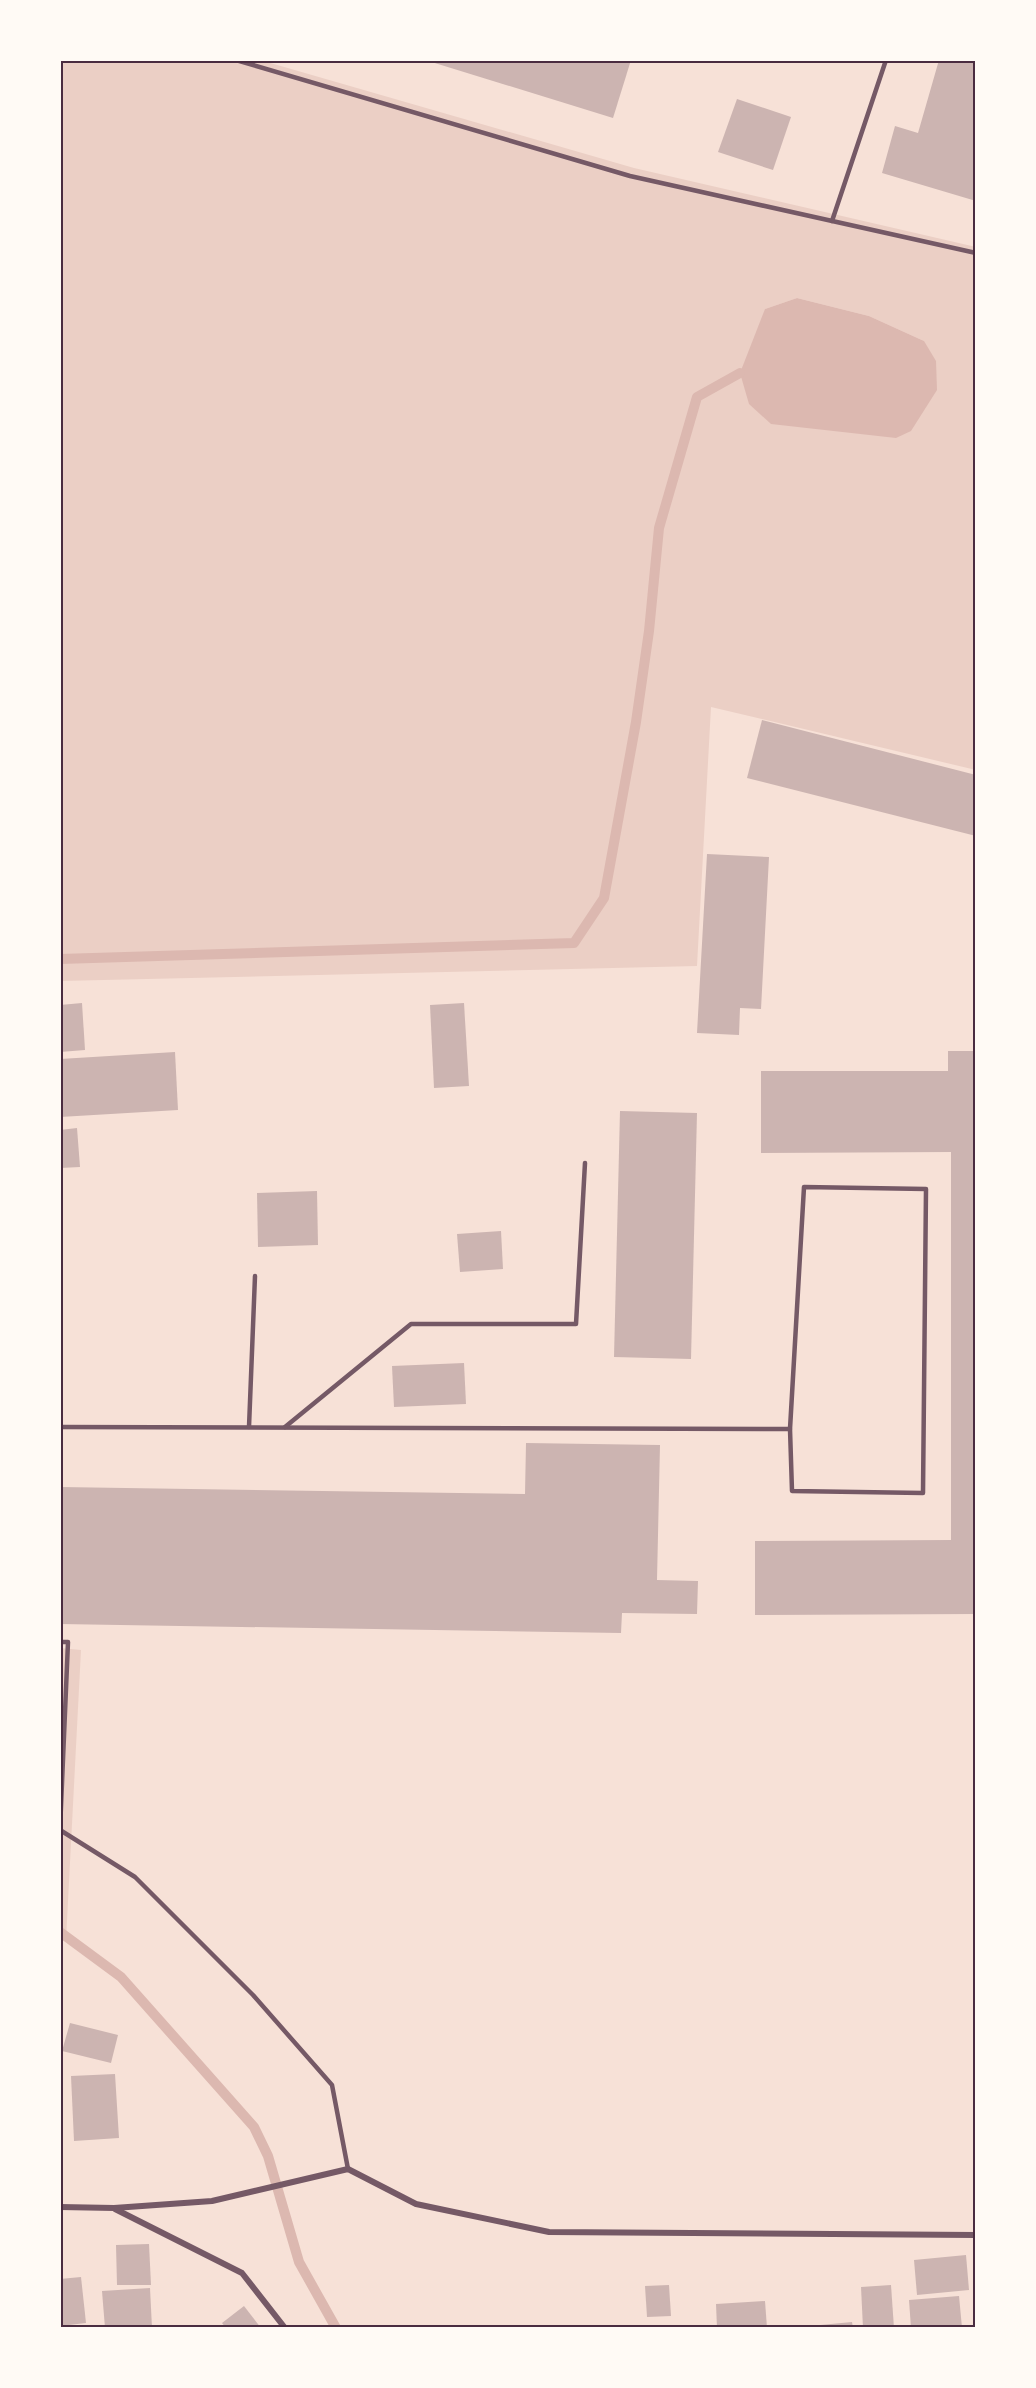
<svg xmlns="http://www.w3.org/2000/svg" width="1036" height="2388" font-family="'Times New Roman',serif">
  <rect width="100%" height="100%" fill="#f7e1d7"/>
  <!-- green -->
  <g fill="#ebcfc5" fill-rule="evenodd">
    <path d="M60 60H260L634 168 976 247V770L711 707 697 966 60 981ZM797 298 869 316 924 341 765 309Z"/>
    <polygon points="60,1648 81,1650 66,1940 60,1936"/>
  </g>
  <!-- water -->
  <polygon fill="#dcb8b0" points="797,298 869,316 924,341 936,361 937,390 911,431 896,438 771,424 749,404 740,373 765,309"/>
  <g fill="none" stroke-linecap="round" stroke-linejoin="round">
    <!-- stream -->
    <g stroke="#dcb8b0" stroke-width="10">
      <polyline points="60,959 574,943 604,898 636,722 649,631 659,528 697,397 740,373"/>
      <polyline points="60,1932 121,1977 254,2127 268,2156 299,2262 336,2328"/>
    </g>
  </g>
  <!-- building -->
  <g fill="#ccb4b1">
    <polygon points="425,60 631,60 613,118"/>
    <polygon points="939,60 976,60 976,201 882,173 895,126 918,133"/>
    <polygon points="737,99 791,117 773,170 718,152"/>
    <polygon points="762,720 976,775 976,836 747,778"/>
    <polygon points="707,854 769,857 761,1009 740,1008 739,1035 697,1033"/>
    <polygon points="82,1003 85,1050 60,1052 60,1005"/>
    <polygon points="464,1003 469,1086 434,1088 430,1005"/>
    <polygon points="948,1051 976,1051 976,1614 755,1615 755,1541 951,1540 951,1152 761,1153 761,1071 948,1071"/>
    <polygon points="175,1052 178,1110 60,1117 60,1059"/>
    <polygon points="620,1111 697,1113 691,1359 614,1357"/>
    <polygon points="77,1128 80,1167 60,1168 60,1130"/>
    <polygon points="317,1191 318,1245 258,1247 257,1193"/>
    <polygon points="501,1231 503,1269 460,1272 457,1234"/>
    <polygon points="464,1363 466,1404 394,1407 392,1366"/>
    <polygon points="526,1443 660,1445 657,1580 698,1581 697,1614 622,1613 621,1633 60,1624 60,1487 525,1494"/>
    <polygon points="70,2023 118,2035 111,2063 62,2051"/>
    <polygon points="115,2074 119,2138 74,2141 71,2076"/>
    <polygon points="149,2244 151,2285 117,2285 116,2245"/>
    <polygon points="966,2255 969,2290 917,2295 914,2260"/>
    <polygon points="81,2277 86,2323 60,2326 60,2279"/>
    <polygon points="669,2285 671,2316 647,2317 645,2286"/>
    <polygon points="891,2285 894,2328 863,2328 861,2287"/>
    <polygon points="150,2288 152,2328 105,2328 102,2291"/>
    <polygon points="959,2296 962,2328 911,2328 909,2300"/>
    <polygon points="765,2301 767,2328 717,2328 716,2304"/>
    <polygon points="244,2306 261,2328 226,2328 222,2323"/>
    <polygon points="852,2322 853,2328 810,2328 810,2326"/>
  </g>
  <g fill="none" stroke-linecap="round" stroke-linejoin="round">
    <!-- service -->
    <g stroke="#755966" stroke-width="4.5">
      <polyline points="236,60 630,176 976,253"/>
      <polyline points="832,221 886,60"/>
      <polygon points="804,1187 926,1189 923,1493 792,1491 790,1429"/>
      <polyline points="60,1427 790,1429"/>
      <polyline points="249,1427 255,1276"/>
      <polyline points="285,1427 411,1324 576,1324 585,1163"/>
      <polyline points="60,1642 68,1642 60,1830"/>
      <polyline points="60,1830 135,1877 253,1995 332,2085 348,2169"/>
    </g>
    <!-- minor -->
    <g stroke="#755966" stroke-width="6">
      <polyline points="60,2207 114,2208 212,2201 348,2169 416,2204 549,2232 976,2235"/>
      <polyline points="115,2209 242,2273 285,2328"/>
    </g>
  </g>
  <!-- border -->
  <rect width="1036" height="2388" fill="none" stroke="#fffaf5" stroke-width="123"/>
  <rect x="62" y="62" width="912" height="2264" fill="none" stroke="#4a2c40" stroke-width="2"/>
</svg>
